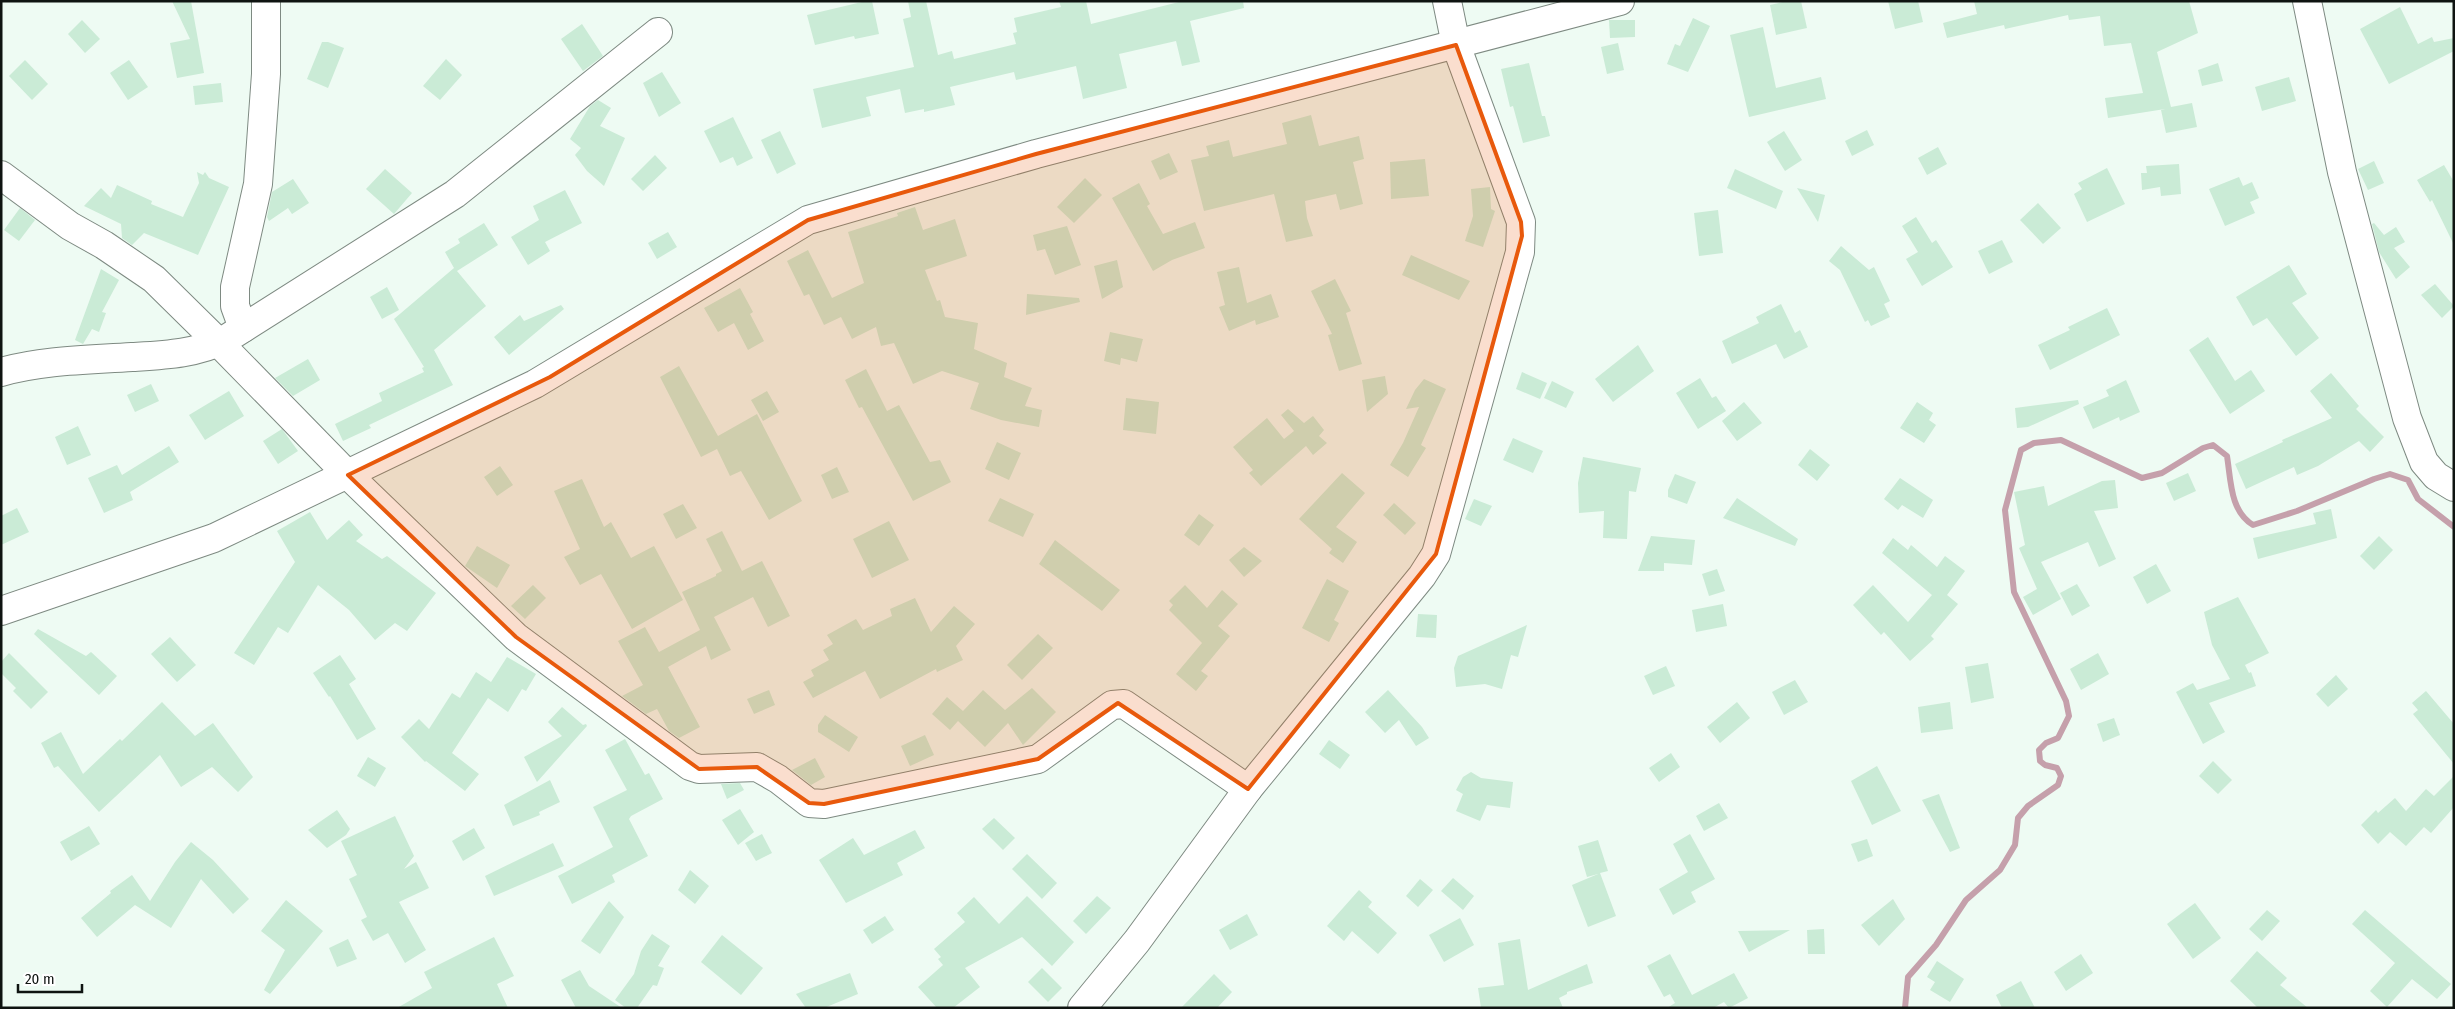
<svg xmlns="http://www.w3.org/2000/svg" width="2455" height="1009" font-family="'Fira Sans Condensed',sans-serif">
  <rect width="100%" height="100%" fill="#eefbf3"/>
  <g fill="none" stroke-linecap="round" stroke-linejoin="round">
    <!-- stream -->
    <path stroke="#c5a0ab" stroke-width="6" d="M1905 1008 1908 977 1936 945 1966 900 2000 870 2015 845 2018 818 2028 806 2058 785 2061 776 2057 768 2045 765 2040 761 2039 750 2046 743 2058 738 2069 716 2066 701 2014 592 2005 510 2021 450 2034 443 2061 440 2142 478 2162 473 2203 448 2213 445 2227 456C2231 481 2230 511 2253 525L2297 511 2374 479 2390 474 2408 480 2418 499 2454 527"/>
  </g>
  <!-- building -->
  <g fill="#caebd6">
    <polygon points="172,1 191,1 204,73 177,78 170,43 190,39"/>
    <polygon points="866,1 872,1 879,34 855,39 854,36 815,45 807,15"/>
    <polygon points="908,1 926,1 938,55 952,51 954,59 1016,44 1013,33 1017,32 1014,18 1061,7 1059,1 1086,1 1091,24 1183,1 1243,1 1244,8 1190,21 1200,62 1182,66 1176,41 1119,54 1127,88 1083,99 1076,66 1016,80 1014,72 950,87 955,105 924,112 924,109 905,113 900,89 866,97 871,116 822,128 813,89 914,67 903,19 911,17"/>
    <polygon points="1787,1 1801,1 1807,28 1776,35 1770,5"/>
    <polygon points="1888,1 1918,1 1923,22 1895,29"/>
    <polygon points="1974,1 2189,1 2198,33 2157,52 2171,107 2192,103 2197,127 2166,133 2161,110 2165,109 2108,118 2105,98 2143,93 2131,43 2104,46 2100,16 2069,20 2068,15 2005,29 2004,25 1947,38 1943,23 1977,14"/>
    <polygon points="2400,7 2418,44 2432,37 2434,42 2454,38 2454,51 2389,84 2360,29"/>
    <polygon points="1693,18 1710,26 1688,72 1667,64 1675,44 1680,46"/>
    <polygon points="82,20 100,39 85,53 68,34"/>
    <polygon points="1609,20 1635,20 1635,37 1610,38"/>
    <polygon points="582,24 603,56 583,71 561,39"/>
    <polygon points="1763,27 1776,88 1821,77 1826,99 1749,117 1730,35"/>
    <polygon points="322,42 328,42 344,48 328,88 307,79"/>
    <polygon points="1618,43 1624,70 1607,74 1601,47"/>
    <polygon points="446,59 462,75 440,100 423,86"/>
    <polygon points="25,60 48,84 32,100 9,76"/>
    <polygon points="129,60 148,87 128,100 110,73"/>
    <polygon points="1529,63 1542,116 1545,116 1550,136 1523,143 1513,106 1510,107 1501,69"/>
    <polygon points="2218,63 2223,81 2202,86 2198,70"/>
    <polygon points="662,72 681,103 659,117 643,83"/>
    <polygon points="2289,77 2296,101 2262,111 2255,87"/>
    <polygon points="221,83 223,102 195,105 193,86"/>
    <polygon points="598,100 611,108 600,126 625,138 604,186 587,171 575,155 581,148 570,139 590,106"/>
    <polygon points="1311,115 1319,146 1359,136 1364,159 1353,162 1363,204 1340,210 1336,194 1305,201 1307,218 1313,236 1286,242 1274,194 1204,211 1191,160 1209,156 1206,146 1229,140 1233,157 1287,144 1282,123"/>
    <polygon points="733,117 753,158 737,166 733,157 720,163 704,131"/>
    <polygon points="1867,130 1874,145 1852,156 1845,141"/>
    <polygon points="780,131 796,164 777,174 761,140"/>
    <polygon points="1784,131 1802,160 1785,171 1767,142"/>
    <polygon points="1938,147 1947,164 1927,175 1918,158"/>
    <polygon points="1169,153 1178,172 1160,180 1151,161"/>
    <polygon points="655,155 667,168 643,191 631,179"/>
    <polygon points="1425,159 1429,196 1391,199 1390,162"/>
    <polygon points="2374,161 2384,183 2368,190 2358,169"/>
    <polygon points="2179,164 2181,194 2161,196 2160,187 2142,190 2141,173 2147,173 2146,166"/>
    <polygon points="2444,165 2454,182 2454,245 2432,200 2430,202 2417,180"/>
    <polygon points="2107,168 2125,204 2087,222 2074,194 2082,189 2078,183"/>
    <polygon points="385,169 412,193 394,214 366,189"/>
    <polygon points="1735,169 1783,191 1776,209 1727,188"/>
    <polygon points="197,172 203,175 205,172 209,178 229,187 198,255 144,233 132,245 122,238 121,224 84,206 101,188 111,198 117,185 152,201 151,204 183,217 199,183"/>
    <polygon points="2239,177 2243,186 2252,182 2259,198 2250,202 2255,213 2225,226 2209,189"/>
    <polygon points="1085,178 1102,195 1074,223 1057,207"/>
    <polygon points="293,179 309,203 292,214 288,208 269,221 267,217 272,192"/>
    <polygon points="1139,183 1150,204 1147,206 1163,234 1195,222 1205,248 1172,260 1153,271 1112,198"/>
    <polygon points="1490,187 1491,209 1495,211 1483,247 1465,241 1473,216 1471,189"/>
    <polygon points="1797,188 1825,195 1818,222"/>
    <polygon points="565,190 582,223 545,242 550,251 528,265 511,237 539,220 533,206"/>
    <polygon points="2038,203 2061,228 2043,244 2020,220"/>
    <polygon points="915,207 923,230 955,219 967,256 925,270 937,301 940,300 945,317 978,323 974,349 1007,363 1004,377 1032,388 1025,406 1042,410 1039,427 1001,420 970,409 979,383 942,371 913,384 894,343 881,346 876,327 852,339 841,317 824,325 809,294 804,296 787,261 808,250 832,298 864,283 848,232 898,216 897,213"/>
    <polygon points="20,208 35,220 19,241 4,230"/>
    <polygon points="1718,210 1723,253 1699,256 1694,213"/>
    <polygon points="1916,217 1932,243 1936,240 1953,267 1922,286 1906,259 1918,252 1902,226"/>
    <polygon points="484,223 498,245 457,271 486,306 434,350 453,385 369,425 371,428 343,441 335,424 382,401 379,393 424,372 422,368 424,367 394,319 454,268 445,252 460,243 458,239"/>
    <polygon points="2374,223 2384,235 2396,227 2405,242 2394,248 2410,267 2396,279 2379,252 2372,224"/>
    <polygon points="1067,226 1081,265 1055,275 1045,249 1037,251 1033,235"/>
    <polygon points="668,232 677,247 657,259 648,243"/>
    <polygon points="2002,240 2013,262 1989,274 1978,251"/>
    <polygon points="1841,246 1869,270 1874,267 1890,301 1884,304 1890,317 1871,326 1868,320 1865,322 1840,270 1829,261"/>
    <polygon points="1411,255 1470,281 1459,300 1402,275"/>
    <polygon points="1117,260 1123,287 1102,299 1094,266"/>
    <polygon points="2289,265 2307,294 2292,303 2319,338 2296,356 2267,318 2253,326 2236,297"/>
    <polygon points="1239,267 1247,303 1271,294 1279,317 1256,325 1255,320 1229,331 1219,307 1225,305 1217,272"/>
    <polygon points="101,269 119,280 102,312 106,313 99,332 92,329 83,344 75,340"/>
    <polygon points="1335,279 1351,311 1346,313 1362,364 1339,371 1328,335 1332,334 1311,291"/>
    <polygon points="2435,284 2454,306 2442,318 2421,295"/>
    <polygon points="387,287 399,310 382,319 370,297"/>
    <polygon points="740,288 753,312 750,314 764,341 748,350 734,323 718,332 704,308"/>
    <polygon points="1027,294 1079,298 1080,302 1026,315"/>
    <polygon points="1781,304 1795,333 1800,330 1808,347 1784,359 1776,344 1732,364 1722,341 1759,323 1756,317"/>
    <polygon points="561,305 564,309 509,355 494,337 520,315 524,321"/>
    <polygon points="2107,308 2120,335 2050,370 2038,345 2070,330 2068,327"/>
    <polygon points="1110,332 1143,339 1137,362 1121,358 1120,365 1104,361"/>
    <polygon points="2208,337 2235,381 2251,370 2265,391 2230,414 2189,350"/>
    <polygon points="1638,345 1654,371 1613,402 1595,379"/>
    <polygon points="308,359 320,380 293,396 275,378"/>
    <polygon points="679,366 718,436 757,414 802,501 769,520 741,471 730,476 717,449 701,457 660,377"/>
    <polygon points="866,369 887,411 899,405 930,462 940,460 951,482 913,501 862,407 859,408 845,380"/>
    <polygon points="1522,372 1547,383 1540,399 1516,389"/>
    <polygon points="2331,373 2359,406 2356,409 2384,437 2370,452 2359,441 2318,466 2297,475 2294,467 2246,489 2235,464 2283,442 2282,440 2332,418 2310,391"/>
    <polygon points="1385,376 1388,394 1367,412 1362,380"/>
    <polygon points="1700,378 1712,398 1716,396 1726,411 1698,429 1676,393"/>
    <polygon points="1424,379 1446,389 1421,445 1426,448 1408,477 1390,465 1403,443 1419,407 1406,409 1415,390"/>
    <polygon points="2126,380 2140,412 2120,421 2119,417 2093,429 2083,407 2109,396 2106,390"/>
    <polygon points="1552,381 1574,392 1566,408 1544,398"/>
    <polygon points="151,384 159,401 135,412 127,395"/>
    <polygon points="229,391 244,416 205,440 189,415"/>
    <polygon points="767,391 779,412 763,421 751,400"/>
    <polygon points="1126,398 1159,402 1156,434 1123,430"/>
    <polygon points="2078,400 2079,404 2028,427 2017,428 2015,408"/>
    <polygon points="1744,402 1762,423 1737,441 1722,421"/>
    <polygon points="1917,402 1933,413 1929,420 1936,425 1924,443 1900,428"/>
    <polygon points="1288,409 1304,423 1313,416 1324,430 1319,436 1327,443 1313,455 1306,446 1261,486 1249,473 1253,470 1233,447 1267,418 1284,439 1294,431 1281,415"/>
    <polygon points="78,426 91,455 67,465 55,437"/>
    <polygon points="282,429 298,451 278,464 263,441"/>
    <polygon points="1513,438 1543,451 1533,473 1503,460"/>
    <polygon points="997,442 1021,453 1009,480 985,469"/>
    <polygon points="169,446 179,462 130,492 133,500 104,513 88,478 117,465 122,475"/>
    <polygon points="1810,449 1830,465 1817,481 1798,465"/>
    <polygon points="1583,457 1641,468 1636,492 1629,491 1627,539 1603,538 1604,511 1579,513 1578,483"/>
    <polygon points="500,466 513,485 497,496 484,477"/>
    <polygon points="837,467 849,492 832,499 821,475"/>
    <polygon points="1342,473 1365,493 1336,527 1357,542 1343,563 1329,553 1332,549 1299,519"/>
    <polygon points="2188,473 2196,491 2174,501 2166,483"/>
    <polygon points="1675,474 1696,482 1687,504 1668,497 1668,490"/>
    <polygon points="1900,478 1933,500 1923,518 1902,505 1898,510 1884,499"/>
    <polygon points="582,479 604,527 611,522 631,558 654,546 683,600 632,629 601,574 580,585 564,557 580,549 554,491"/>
    <polygon points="2115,480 2118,508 2094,511 2116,559 2099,567 2088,542 2041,562 2061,599 2033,615 2023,597 2037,589 2019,548 2025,545 2014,492 2044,486 2048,506 2102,481"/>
    <polygon points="1000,498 1034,514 1023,537 988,521"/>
    <polygon points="1737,498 1798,539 1795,546 1723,518"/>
    <polygon points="1474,499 1492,506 1481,526 1465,519"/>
    <polygon points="1394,503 1416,523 1405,535 1383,515"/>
    <polygon points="683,504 697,528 676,539 663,514"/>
    <polygon points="17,508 29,532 1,545 1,516"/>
    <polygon points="2331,509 2337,538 2258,559 2253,538 2316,524 2313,513"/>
    <polygon points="310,512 327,540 349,520 363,535 356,541 382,559 387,556 436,593 407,631 395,623 375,640 349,610 318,585 288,633 278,627 254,665 234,653 295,562 277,531"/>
    <polygon points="1199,514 1214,525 1199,546 1184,535"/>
    <polygon points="889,521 909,560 872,578 853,539"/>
    <polygon points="722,531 742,571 762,561 790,616 768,627 753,597 714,617 731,650 711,660 706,646 668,667 700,727 679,738 669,731 657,709 646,714 622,696 643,685 618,641 645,627 659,652 700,630 682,592 716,576 716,574 722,571 706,539"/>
    <polygon points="1651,536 1695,540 1692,565 1664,563 1664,571 1638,571"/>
    <polygon points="2379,536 2393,550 2374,570 2360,556"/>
    <polygon points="1893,538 1908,550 1911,545 1937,567 1945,556 1965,571 1947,595 1958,604 1931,636 1934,639 1910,661 1884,632 1881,635 1853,605 1873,585 1908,622 1932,595 1882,553"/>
    <polygon points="1055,540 1120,590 1102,611 1039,564"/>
    <polygon points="477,546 510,565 497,588 465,566"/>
    <polygon points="1244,547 1262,561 1244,577 1229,560"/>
    <polygon points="2156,564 2171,591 2147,604 2133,577"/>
    <polygon points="1717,569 1725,591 1709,596 1702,574"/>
    <polygon points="1327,579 1349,591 1334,620 1339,623 1329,642 1302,628"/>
    <polygon points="2077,584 2090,606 2072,616 2060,593"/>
    <polygon points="533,585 546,598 525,619 511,606"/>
    <polygon points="1185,585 1207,608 1222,590 1238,604 1218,626 1230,636 1201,671 1208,676 1196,691 1176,674 1202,643 1169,610 1173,605 1169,601"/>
    <polygon points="2238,597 2269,653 2245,665 2249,673 2251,672 2256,686 2209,703 2225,732 2203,744 2176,692 2193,683 2197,690 2230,679 2212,645 2204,612"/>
    <polygon points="915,598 931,632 954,606 975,624 956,646 963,660 937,672 936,669 880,699 865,671 813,698 803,682 814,676 811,670 829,660 823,650 833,644 827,635 856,619 863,630 892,616 890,609"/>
    <polygon points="1723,604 1727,626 1696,632 1692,610"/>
    <polygon points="1418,614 1437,615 1436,638 1416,637"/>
    <polygon points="1527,625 1518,657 1511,655 1502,689 1485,684 1456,687 1454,668 1458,656"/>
    <polygon points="38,629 86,656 91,652 117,676 99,695 34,634"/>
    <polygon points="1038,634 1053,648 1022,680 1007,665"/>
    <polygon points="170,637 196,665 177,682 151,654"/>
    <polygon points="9,653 48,692 31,709 13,691 16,688 1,673 1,662"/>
    <polygon points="2098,653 2109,674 2081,690 2070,669"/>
    <polygon points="340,655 356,679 349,684 376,729 357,740 330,696 329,697 313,673"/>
    <polygon points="507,657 536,674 526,691 522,689 508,712 488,698 452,753 479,774 465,791 426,761 425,762 401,737 419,719 429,729 452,693 460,698 476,672 491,682"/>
    <polygon points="1988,663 1994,698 1971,703 1965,667"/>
    <polygon points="1666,666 1675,686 1653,695 1644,676"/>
    <polygon points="2336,675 2348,689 2328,707 2316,694"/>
    <polygon points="1795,680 1808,702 1784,715 1772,692"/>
    <polygon points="1032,688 1056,712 1023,745 1008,723 985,747 958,721 950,730 932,714 947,697 963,711 983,690 1005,710"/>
    <polygon points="769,690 775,705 754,714 747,699"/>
    <polygon points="1388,690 1422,727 1429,738 1416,746 1399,720 1385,733 1365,712"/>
    <polygon points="2426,691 2454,724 2454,764 2413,714 2418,710 2412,703"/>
    <polygon points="162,702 195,736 213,723 253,777 238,792 212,767 181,787 160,755 99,812 58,766 54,768 41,743 61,732 83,774 120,739 122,741"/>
    <polygon points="1737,702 1750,718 1720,743 1707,727"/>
    <polygon points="1950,702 1953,729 1921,733 1918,707"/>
    <polygon points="562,707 583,725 586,724 587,726 537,782 524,757 562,736 548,722"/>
    <polygon points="825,715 858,737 849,752 818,732 818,725"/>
    <polygon points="2114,718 2120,735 2103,742 2097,724"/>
    <polygon points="925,735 934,755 910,766 901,746"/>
    <polygon points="625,739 645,775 649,773 663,799 631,816 629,819 648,856 612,875 615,882 572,904 558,876 613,847 593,807 627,790 605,750"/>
    <polygon points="1329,740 1350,755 1340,769 1319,754"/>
    <polygon points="1671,753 1680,767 1659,782 1649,768"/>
    <polygon points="368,757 386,768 375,787 357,776"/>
    <polygon points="815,758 825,777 811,785 792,770"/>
    <polygon points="2213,761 2232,780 2218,794 2199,776"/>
    <polygon points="1877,766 1901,811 1872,825 1851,781"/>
    <polygon points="1471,772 1481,778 1513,782 1510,808 1487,805 1480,821 1456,811 1463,794 1456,790 1463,777"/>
    <polygon points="2454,776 2454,807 2431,833 2424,827 2406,846 2390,832 2378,844 2361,825 2376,810 2378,813 2395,798 2406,811 2426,789 2434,796"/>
    <polygon points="550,780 560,802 539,812 540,815 513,826 504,805"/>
    <polygon points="740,783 744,790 727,799 721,784"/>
    <polygon points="1939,794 1960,848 1950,852 1922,800"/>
    <polygon points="1719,803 1728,818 1704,831 1696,816"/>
    <polygon points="740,809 754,832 738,845 722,820"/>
    <polygon points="337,810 350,829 346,835 327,848 308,830"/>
    <polygon points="395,816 414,856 404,869 416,862 429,888 399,902 426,950 405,963 388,933 373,941 361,920 367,917 349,879 357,875 341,841"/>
    <polygon points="994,818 1015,838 1003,850 982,829"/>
    <polygon points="89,826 100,844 71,861 60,842"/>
    <polygon points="474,828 485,848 463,861 452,841"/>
    <polygon points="915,830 925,848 897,863 903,875 846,903 819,860 853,838 864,855"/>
    <polygon points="762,834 772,853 756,861 745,843"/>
    <polygon points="1690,834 1715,879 1691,892 1696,902 1673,915 1659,889 1688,872 1673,844"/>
    <polygon points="1867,839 1873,856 1858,862 1851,844"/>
    <polygon points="1598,840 1608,871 1600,873 1616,916 1588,927 1572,885 1598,874 1587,877 1578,846"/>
    <polygon points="191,842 213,860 249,899 233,914 201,879 171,928 135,905 97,937 81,918 111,893 110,891 132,875 150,901 175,862"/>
    <polygon points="553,843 564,866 494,896 485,876"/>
    <polygon points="1027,854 1057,883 1042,899 1012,869"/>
    <polygon points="690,870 709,886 695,904 678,890"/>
    <polygon points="1453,878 1474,896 1463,910 1441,891"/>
    <polygon points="1420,879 1433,890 1418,907 1406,896"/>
    <polygon points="1359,890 1372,902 1368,907 1397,933 1378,954 1352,931 1344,941 1327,926"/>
    <polygon points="1027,896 1074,942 1052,966 1022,937 965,968 980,987 953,1008 937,1008 918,987 943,965 938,959 941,957 934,949 965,922 957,913 974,897 999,924"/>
    <polygon points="1097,896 1111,908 1086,934 1073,921"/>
    <polygon points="1893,899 1905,919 1879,946 1861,925"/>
    <polygon points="286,900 323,931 270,994 264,990 285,950 261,931"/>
    <polygon points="609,901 624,917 600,954 581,941"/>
    <polygon points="2195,903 2221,938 2193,959 2167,924"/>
    <polygon points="2267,910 2280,921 2262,941 2249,929"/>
    <polygon points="2365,910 2451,984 2437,999 2412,979 2387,1007 2370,991 2395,963 2352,924"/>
    <polygon points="1247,914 1258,935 1230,950 1219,930"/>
    <polygon points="885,916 894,930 872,944 863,930"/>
    <polygon points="1460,918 1474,945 1444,962 1429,935"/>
    <polygon points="1824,929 1825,954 1808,954 1807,930"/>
    <polygon points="1790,930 1749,952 1738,931"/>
    <polygon points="652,934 670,946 658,966 664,968 657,986 653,985 637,1008 626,1008 615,1000 634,974 641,951"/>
    <polygon points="722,935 763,968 741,995 701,962"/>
    <polygon points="494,937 514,976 497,984 508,1008 397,1008 432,988 424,972"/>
    <polygon points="348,939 357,959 337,967 329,948"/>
    <polygon points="1520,939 1528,990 1587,964 1593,983 1567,992 1567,994 1559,998 1563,1008 1481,1008 1478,988 1504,985 1498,943"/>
    <polygon points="2257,951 2287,978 2280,985 2308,1008 2258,1008 2230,981"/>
    <polygon points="1670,954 1692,995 1734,973 1748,998 1729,1008 1724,1002 1713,1008 1667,1008 1675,1003 1670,994 1664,997 1647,966"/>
    <polygon points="2081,954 2093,973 2066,991 2054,972"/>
    <polygon points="1937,961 1964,979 1950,1002 1930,990 1935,982 1927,977"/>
    <polygon points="1042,968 1062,988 1048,1002 1028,982"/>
    <polygon points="580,970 589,986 622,1008 576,1008 561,980"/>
    <polygon points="850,973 858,994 824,1008 806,1008 796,994"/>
    <polygon points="1214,974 1232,992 1217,1008 1181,1008"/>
    <polygon points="2021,981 2035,1008 2002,1008 1996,995"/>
  </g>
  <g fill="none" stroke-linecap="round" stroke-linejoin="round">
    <!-- minor casing -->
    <g stroke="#7e8a82" stroke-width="30">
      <g id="minor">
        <polyline points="2307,1 2342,172 2407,418 2424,462 2436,476 2454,487"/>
        <polyline points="1,175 70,226 104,245 154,279 219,343 348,475 516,637 690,766 699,769 757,767 778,779 809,803 824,804 1038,759 1112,705 1124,704 1248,789"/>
        <polyline points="243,328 235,306 235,287 258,184 266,74 266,1"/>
        <path d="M1 372C44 360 88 360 132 357 165 355 195 354 226 339L455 194 658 32"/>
        <polyline points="1,611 214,538 535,384 808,220 1036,154 1620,1"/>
        <polyline points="1082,1008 1137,941 1248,789 1422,576 1436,554 1520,252 1521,222 1456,45 1447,1"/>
      </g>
    </g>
    <!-- minor -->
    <use href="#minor" stroke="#fff" stroke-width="28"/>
  </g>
  <!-- marked area -->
  <path fill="#e8590c" fill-opacity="0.2" stroke="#e8590c" stroke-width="4" stroke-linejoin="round" d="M1456 45 1521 222 1522 236 1436 554 1248 789 1118 703 1038 759 824 804 809 803 757 767 699 769 516 637 348 475 550 377 808 220 1036 154Z"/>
  <!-- border -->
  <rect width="2455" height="1009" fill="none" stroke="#0f1411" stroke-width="5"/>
  <!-- scale -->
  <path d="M18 984v8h64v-8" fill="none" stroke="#0f1411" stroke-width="2.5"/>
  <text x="25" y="984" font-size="15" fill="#0f1411" stroke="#ffffff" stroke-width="4" paint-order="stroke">20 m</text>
</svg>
